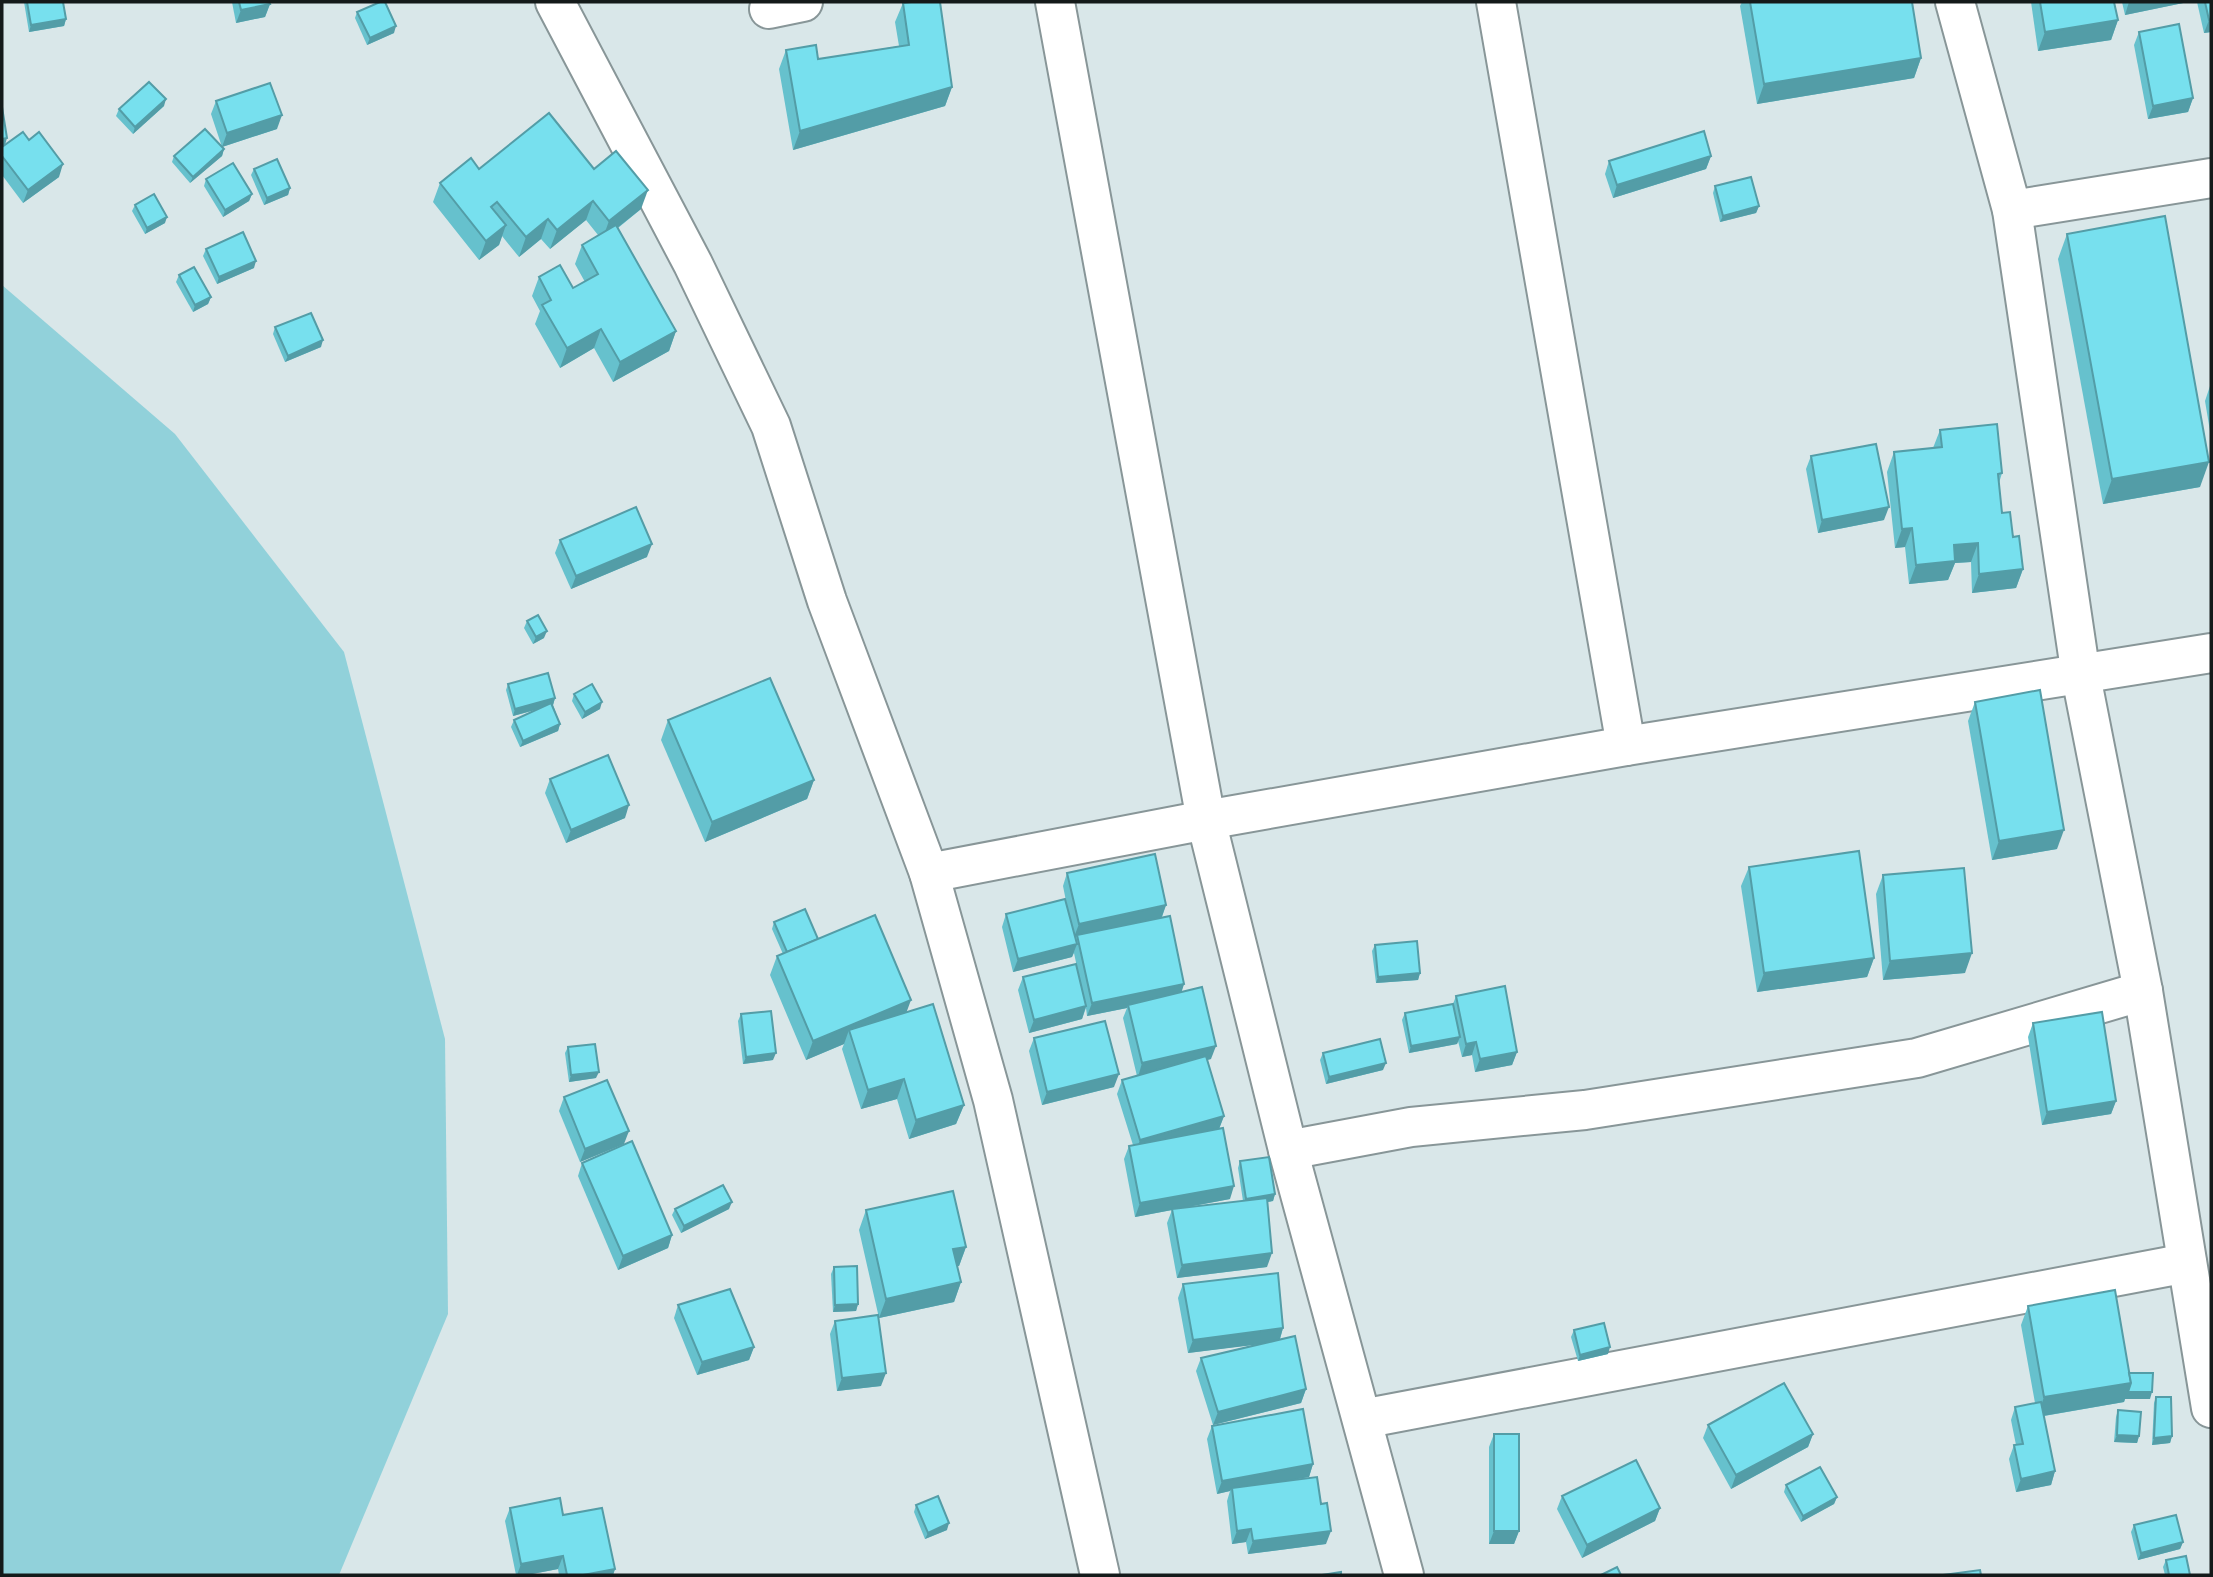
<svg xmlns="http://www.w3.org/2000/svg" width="2213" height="1577" font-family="'PT Sans Narrow',sans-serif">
  <rect width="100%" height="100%" fill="#d9e7e9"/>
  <!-- green -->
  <polygon fill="#91d1da" points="2,285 175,434 344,652 445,1039 448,1314 339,1575 2,1575"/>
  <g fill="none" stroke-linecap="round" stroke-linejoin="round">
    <!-- street casing -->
    <g stroke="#889698" stroke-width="42">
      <g id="street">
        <polyline points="555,2 693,264 771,426 827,601 929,873 993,1100 1100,1575"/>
        <polyline points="1055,2 1206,820 1288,1150 1404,1575"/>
        <polyline points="1496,2 1626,746"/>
        <polyline points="1955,2 2012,210 2081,676 2143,991 2211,1408"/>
        <polyline points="769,9 803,2"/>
        <polyline points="2012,210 2211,178"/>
        <polyline points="929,873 1206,820 1626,746 2211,653"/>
        <polyline points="1288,1150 1411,1127 1585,1110 1917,1058 2143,991"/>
        <polyline points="1362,1419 2187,1263"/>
      </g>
    </g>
    <!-- street -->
    <use href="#street" stroke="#fff" stroke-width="38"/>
  </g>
  <!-- wall -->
  <g fill="#66c1cd">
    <polygon points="24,2 63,2 66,19 64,26 29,32"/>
    <polygon points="232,2 269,2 270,4 265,17 236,23"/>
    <polygon points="1742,2 1912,2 1921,58 1914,78 1757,104 1740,6"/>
    <polygon points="2031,2 2114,2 2118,20 2111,40 2038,51"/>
    <polygon points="2122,2 2188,2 2125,15"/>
    <polygon points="2197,2 2211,2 2211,32 2204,33"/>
    <polygon points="903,3 952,87 945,106 793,150 779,69 786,50 818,59 899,46 895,22"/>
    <polygon points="357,12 394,33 367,45 355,18"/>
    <polygon points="2139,32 2193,98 2188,112 2148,119 2134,45"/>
    <polygon points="216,101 277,129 222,147 211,114"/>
    <polygon points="164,106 133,134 116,116 119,109"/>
    <polygon points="2,147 59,177 23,203 2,175"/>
    <polygon points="224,149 222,156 190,183 172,162 174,156"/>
    <polygon points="1711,156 1706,169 1613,198 1605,174 1609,161"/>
    <polygon points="254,169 290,188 288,195 264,205 251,175"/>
    <polygon points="479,169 594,169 641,209 618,228 676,331 669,351 613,382 594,348 560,368 535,324 540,311 532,296 539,277 573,288 585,282 575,264 582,245 598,235 586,220 550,249 541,239 519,257 502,236 499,245 479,260 433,202 440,183"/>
    <polygon points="206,179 252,194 249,201 223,217 204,186"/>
    <polygon points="1715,186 1759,206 1756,213 1720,222 1713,193"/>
    <polygon points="135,205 165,223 145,234 132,211"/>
    <polygon points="2067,234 2200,487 2103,504 2058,259"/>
    <polygon points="206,249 254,268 217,284 203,256"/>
    <polygon points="179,275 211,297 208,304 193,312 176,282"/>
    <polygon points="275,327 321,347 285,362 273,334"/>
    <polygon points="2211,383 2211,437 2205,401"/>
    <polygon points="1940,430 2002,473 1999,483 2002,513 2013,537 2023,569 2016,588 1972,593 1971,562 1955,563 1948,580 1909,584 1905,547 1895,548 1887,472 1894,452 1933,448"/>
    <polygon points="1811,456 1884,520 1818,533 1806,469"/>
    <polygon points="560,540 647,557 571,589 555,553"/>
    <polygon points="527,621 544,638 533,644 524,628"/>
    <polygon points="508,684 555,698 553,705 560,724 558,731 520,747 511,727 514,720 539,709 513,716 506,690"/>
    <polygon points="574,694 600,709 582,719 572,701"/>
    <polygon points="1975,702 2057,849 1992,860 1968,721"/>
    <polygon points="668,720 814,780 807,799 705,842 661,740"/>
    <polygon points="550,779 625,818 566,843 545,793"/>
    <polygon points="1749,867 1874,958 1867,977 1757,992 1741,886"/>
    <polygon points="1067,873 1166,905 1162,917 1184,984 1181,992 1211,1059 1207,1060 1224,1116 1219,1129 1230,1199 1177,1209 1243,1201 1238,1168 1240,1161 1275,1194 1273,1201 1267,1202 1267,1267 1177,1278 1167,1223 1172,1210 1135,1217 1124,1159 1129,1146 1133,1145 1117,1094 1122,1080 1137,1076 1123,1018 1127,1008 1087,1016 1086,1008 1082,1019 1029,1033 1018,990 1023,977 1078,972 1074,953 1072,957 1013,972 1002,927 1006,914 1067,906 1063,886"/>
    <polygon points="1883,875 1965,973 1883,980 1876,894"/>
    <polygon points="774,922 818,939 907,1012 964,1105 956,1124 909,1139 897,1099 861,1109 842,1049 844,1044 806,1060 770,975 777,956 783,954 772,929"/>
    <polygon points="1375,945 1420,973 1418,980 1376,983 1372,951"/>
    <polygon points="1456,996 1517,1052 1512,1065 1475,1072 1472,1055 1462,1057 1458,1041 1457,1044 1409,1053 1402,1020 1405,1013 1453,1004"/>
    <polygon points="741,1014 773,1060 743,1064 738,1021"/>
    <polygon points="2033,1023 2116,1101 2111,1114 2042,1125 2028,1037"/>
    <polygon points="1034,1038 1114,1087 1042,1105 1029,1051"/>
    <polygon points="568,1047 596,1078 569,1082 565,1053"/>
    <polygon points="1323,1053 1383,1070 1326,1084 1320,1060"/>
    <polygon points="564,1097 624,1144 580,1162 559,1111"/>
    <polygon points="582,1163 672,1235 668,1248 618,1270 578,1176"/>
    <polygon points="675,1209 729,1209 681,1233 672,1215"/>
    <polygon points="866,1210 966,1247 959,1266 957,1266 961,1282 954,1302 879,1318 859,1230"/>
    <polygon points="834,1267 858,1304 856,1311 833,1312 831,1274"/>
    <polygon points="1183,1284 1283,1328 1280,1339 1306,1389 1301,1403 1213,1425 1196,1371 1201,1358 1258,1344 1188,1353 1178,1298"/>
    <polygon points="678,1305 754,1347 749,1360 697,1375 674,1318"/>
    <polygon points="2028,1306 2129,1373 2150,1399 2125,1399 2124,1402 2044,1416 2055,1471 2051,1485 2016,1492 2009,1459 2014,1445 2016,1445 2011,1420 2015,1407 2035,1403 2021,1325"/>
    <polygon points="835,1321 881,1386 837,1391 830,1334"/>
    <polygon points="1574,1330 1608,1354 1578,1361 1571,1337"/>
    <polygon points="2156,1397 2172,1436 2170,1443 2152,1445 2154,1403"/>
    <polygon points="2118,1410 2139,1436 2137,1443 2114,1442 2116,1417"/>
    <polygon points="1708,1425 1813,1434 1808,1447 1731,1489 1703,1438"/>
    <polygon points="1212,1426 1313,1464 1309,1477 1294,1480 1326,1544 1248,1554 1246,1542 1232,1544 1227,1501 1230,1491 1217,1494 1207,1439"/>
    <polygon points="1494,1434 1519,1531 1514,1544 1489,1544 1489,1447"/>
    <polygon points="1786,1485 1837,1497 1834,1504 1801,1522 1784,1492"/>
    <polygon points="1562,1496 1660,1508 1655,1521 1582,1558 1557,1509"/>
    <polygon points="916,1505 947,1530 925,1539 914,1512"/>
    <polygon points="510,1508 563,1515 615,1569 613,1575 559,1575 558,1569 527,1575 516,1575 505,1521"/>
    <polygon points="2134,1525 2183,1542 2180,1549 2138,1560 2131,1532"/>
    <polygon points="2166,1560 2190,1575 2165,1575 2163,1567"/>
  </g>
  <!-- shaded-wall -->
  <g fill="#539da7">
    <polygon points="2129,2 2188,2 2125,15"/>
    <polygon points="270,4 265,17 236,23 241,10"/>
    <polygon points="66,19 64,26 29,32 31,25"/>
    <polygon points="2211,19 2211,32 2204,33 2209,20"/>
    <polygon points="2118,20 2111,40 2038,51 2045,32"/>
    <polygon points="396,26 394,33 367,45 370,38"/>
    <polygon points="1921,58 1914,78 1757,104 1764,84"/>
    <polygon points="952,87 945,106 793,150 800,131"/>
    <polygon points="2193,98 2188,112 2148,119 2153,106"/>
    <polygon points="166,99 164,106 133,134 135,127"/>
    <polygon points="282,115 277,129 222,147 227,133"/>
    <polygon points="7,138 5,145 2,145 2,139"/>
    <polygon points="224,149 222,156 190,183 193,177"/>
    <polygon points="1711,156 1706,169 1613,198 1617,185"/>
    <polygon points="63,164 59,177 23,203 28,190"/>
    <polygon points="290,188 288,195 264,205 267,198"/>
    <polygon points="648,190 641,209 602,240 609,221"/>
    <polygon points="252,194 249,201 223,217 225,210"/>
    <polygon points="593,201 586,220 550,249 557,230"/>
    <polygon points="1759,206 1756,213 1720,222 1723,216"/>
    <polygon points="167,217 165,223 145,234 147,228"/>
    <polygon points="548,219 541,239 519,257 526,237"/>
    <polygon points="506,225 499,245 479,260 486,241"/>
    <polygon points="256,261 254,268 217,284 219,277"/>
    <polygon points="211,297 208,304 193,312 195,305"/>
    <polygon points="601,329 594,348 560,368 567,348"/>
    <polygon points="676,331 669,351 613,382 620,362"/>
    <polygon points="323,340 321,347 285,362 288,356"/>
    <polygon points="2209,462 2200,487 2103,504 2112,479"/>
    <polygon points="1889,507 1884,520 1818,533 1822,520"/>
    <polygon points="1912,528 1905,547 1895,548 1902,529"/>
    <polygon points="1978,543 1971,562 1955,563 1948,580 1909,584 1916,565 1954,545"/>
    <polygon points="652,544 647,557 571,589 576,576"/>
    <polygon points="2023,569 2016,588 1972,593 1979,574"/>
    <polygon points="547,631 544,638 533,644 536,637"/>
    <polygon points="555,698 553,705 513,716 515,709"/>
    <polygon points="602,702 600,709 582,719 585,712"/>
    <polygon points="560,724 558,731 520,747 523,741"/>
    <polygon points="814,780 807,799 705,842 712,822"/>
    <polygon points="629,805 625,818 566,843 571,830"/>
    <polygon points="2064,830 2057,849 1992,860 1999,841"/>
    <polygon points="1166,905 1161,919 1074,937 1079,924"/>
    <polygon points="1077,944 1072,957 1013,972 1018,959"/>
    <polygon points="1972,953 1965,973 1883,980 1890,961"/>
    <polygon points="1874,958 1867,977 1757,992 1764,973"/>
    <polygon points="1420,973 1418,980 1376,983 1378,977"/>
    <polygon points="1184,984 1180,997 1128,1005 1127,1008 1087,1016 1092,1003"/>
    <polygon points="911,1000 904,1019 849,1030 844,1044 806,1060 813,1041"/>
    <polygon points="1086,1006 1082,1019 1029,1033 1034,1020"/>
    <polygon points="1460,1037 1457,1044 1409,1053 1411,1046"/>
    <polygon points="1476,1042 1472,1055 1462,1057 1466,1044"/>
    <polygon points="1216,1046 1211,1059 1138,1077 1142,1063"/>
    <polygon points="1517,1052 1512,1065 1475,1072 1480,1059"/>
    <polygon points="776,1053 773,1060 743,1064 746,1057"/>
    <polygon points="1386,1063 1383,1070 1326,1084 1329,1077"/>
    <polygon points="599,1072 596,1078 569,1082 571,1075"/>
    <polygon points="1119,1074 1114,1087 1042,1105 1047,1092"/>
    <polygon points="904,1079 897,1099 861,1109 868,1090"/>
    <polygon points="2116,1101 2111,1114 2042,1125 2047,1112"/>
    <polygon points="964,1105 956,1124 909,1139 916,1120"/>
    <polygon points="1224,1116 1219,1129 1135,1153 1140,1140"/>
    <polygon points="629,1131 624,1144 580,1162 585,1149"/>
    <polygon points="1234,1186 1230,1199 1135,1217 1140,1203"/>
    <polygon points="1275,1194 1273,1201 1243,1206 1246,1199"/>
    <polygon points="732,1202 729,1209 681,1233 684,1226"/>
    <polygon points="672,1235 668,1248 618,1270 623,1256"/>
    <polygon points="966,1247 959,1266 946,1268 953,1249"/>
    <polygon points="1272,1253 1267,1267 1177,1278 1182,1265"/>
    <polygon points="961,1282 954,1302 879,1318 886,1299"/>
    <polygon points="858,1304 856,1311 833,1312 835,1305"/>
    <polygon points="1283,1328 1279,1342 1188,1353 1193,1340"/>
    <polygon points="754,1347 749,1360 697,1375 702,1362"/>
    <polygon points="1610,1347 1608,1354 1578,1361 1580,1355"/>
    <polygon points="886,1373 881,1386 837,1391 842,1378"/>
    <polygon points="2131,1383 2152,1392 2150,1399 2125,1399 2124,1402 2037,1417 2044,1397"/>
    <polygon points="1306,1389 1301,1403 1213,1425 1218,1412"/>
    <polygon points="1813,1434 1808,1447 1731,1489 1736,1475"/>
    <polygon points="2117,1435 2139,1436 2137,1443 2114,1442"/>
    <polygon points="2172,1436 2170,1443 2152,1445 2154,1438"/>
    <polygon points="1313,1464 1309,1477 1232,1491 1232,1488 1230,1491 1217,1494 1222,1481"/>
    <polygon points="2055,1471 2051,1485 2016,1492 2021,1479"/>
    <polygon points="1837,1497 1834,1504 1801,1522 1803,1516"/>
    <polygon points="1660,1508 1655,1521 1582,1558 1587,1545"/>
    <polygon points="949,1523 947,1530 925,1539 928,1533"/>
    <polygon points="1251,1529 1246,1542 1232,1544 1237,1531"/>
    <polygon points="1331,1531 1326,1544 1248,1554 1253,1541"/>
    <polygon points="1494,1531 1519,1531 1514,1544 1489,1544"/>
    <polygon points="2183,1542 2180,1549 2138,1560 2141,1553"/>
    <polygon points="563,1556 558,1569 527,1575 517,1575 521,1564"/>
    <polygon points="615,1569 613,1575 583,1575"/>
  </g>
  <!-- building -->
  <g fill="#77e0ee" stroke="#539da7" stroke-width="2">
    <polygon points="27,2 63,2 66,19 31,25"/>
    <polygon points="239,2 269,2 270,4 241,10"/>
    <polygon points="380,2 385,2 396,26 370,38 357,12"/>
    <polygon points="911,2 940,2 952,87 800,131 786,50 816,45 818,59 909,45 903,3"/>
    <polygon points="1750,2 1912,2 1921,58 1764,84"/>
    <polygon points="2040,2 2114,2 2118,20 2045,32"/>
    <polygon points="2205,2 2211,2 2211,19 2209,20"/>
    <polygon points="2179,24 2193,98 2153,106 2139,32"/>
    <polygon points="149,82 166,99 135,127 119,109"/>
    <polygon points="270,83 282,115 227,133 216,101"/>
    <polygon points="2,107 7,138 2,139"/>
    <polygon points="549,113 594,169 616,151 648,190 609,221 593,201 557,230 548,219 526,237 497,202 491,207 506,225 486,241 440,183 471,158 479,169"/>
    <polygon points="205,129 224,149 193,177 174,156"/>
    <polygon points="1704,131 1711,156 1617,185 1609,161"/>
    <polygon points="23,132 29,140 39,132 63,164 28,190 2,156 2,147"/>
    <polygon points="277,159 290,188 267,198 254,169"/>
    <polygon points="233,163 252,194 225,210 206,179"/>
    <polygon points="1751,177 1759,206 1723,216 1715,186"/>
    <polygon points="154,194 167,217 147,228 135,205"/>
    <polygon points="2165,216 2209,462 2112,479 2067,234"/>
    <polygon points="616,225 676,331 620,362 601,329 567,348 542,305 551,300 539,277 560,265 573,288 598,274 582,245"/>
    <polygon points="243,232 256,261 219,277 206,249"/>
    <polygon points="194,267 211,297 195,305 179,275"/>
    <polygon points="311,313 323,340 288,356 275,327"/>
    <polygon points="1997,424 2002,473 1998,474 2002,513 2010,512 2013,537 2019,536 2023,569 1979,574 1978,543 1954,545 1955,561 1916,565 1912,528 1902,529 1894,452 1942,447 1940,430"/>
    <polygon points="1876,444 1889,507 1822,520 1811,456"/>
    <polygon points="636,507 652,544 576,576 560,540"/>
    <polygon points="538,615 547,631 536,637 527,621"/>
    <polygon points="548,673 555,698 515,709 508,684"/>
    <polygon points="770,678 814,780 712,822 668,720"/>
    <polygon points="592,684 602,702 585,712 574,694"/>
    <polygon points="2040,690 2064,830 1999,841 1975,702"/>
    <polygon points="551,703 560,724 523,741 514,720"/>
    <polygon points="608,755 629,805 571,830 550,779"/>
    <polygon points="1859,851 1874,958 1764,973 1749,867"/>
    <polygon points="1155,854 1166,905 1079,924 1067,873"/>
    <polygon points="1964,868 1972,953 1890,961 1883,875"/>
    <polygon points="1065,899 1077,944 1018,959 1006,914"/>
    <polygon points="805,909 818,939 787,952 774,922"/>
    <polygon points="875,915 911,1000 813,1041 777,956"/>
    <polygon points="1170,916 1184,984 1092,1003 1077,935"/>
    <polygon points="1417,941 1420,973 1378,977 1375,945"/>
    <polygon points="1076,964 1086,1006 1034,1020 1023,977"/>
    <polygon points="1505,986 1517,1052 1480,1059 1476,1042 1466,1044 1456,996"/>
    <polygon points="1202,987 1216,1046 1142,1063 1128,1005"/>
    <polygon points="933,1004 964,1105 916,1120 904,1079 868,1090 849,1030"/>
    <polygon points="1453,1004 1460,1037 1411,1046 1405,1013"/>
    <polygon points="771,1011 776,1053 746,1057 741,1014"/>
    <polygon points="2102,1012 2116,1101 2047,1112 2033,1023"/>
    <polygon points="1105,1021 1119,1074 1047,1092 1034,1038"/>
    <polygon points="1380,1039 1386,1063 1329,1077 1323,1053"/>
    <polygon points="595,1044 599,1072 571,1075 568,1047"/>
    <polygon points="1206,1056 1224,1116 1140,1140 1122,1080"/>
    <polygon points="607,1080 629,1131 585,1149 564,1097"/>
    <polygon points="1223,1128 1234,1186 1140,1203 1129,1146"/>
    <polygon points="632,1141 672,1235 623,1256 582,1163"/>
    <polygon points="1269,1157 1275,1194 1246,1199 1240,1161"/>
    <polygon points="723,1185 732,1202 684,1226 675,1209"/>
    <polygon points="953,1191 966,1247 953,1249 961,1282 886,1299 866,1210"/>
    <polygon points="1267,1198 1272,1253 1182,1265 1172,1209"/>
    <polygon points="857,1266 858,1304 835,1305 834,1267"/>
    <polygon points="1278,1273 1283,1328 1193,1340 1183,1284"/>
    <polygon points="730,1289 754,1347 702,1362 678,1305"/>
    <polygon points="2115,1290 2131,1383 2044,1397 2028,1306"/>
    <polygon points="878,1315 886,1373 842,1378 835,1321"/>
    <polygon points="1604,1323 1610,1347 1580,1355 1574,1330"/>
    <polygon points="1295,1336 1306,1389 1218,1412 1201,1358"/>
    <polygon points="2129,1373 2153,1373 2152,1392 2128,1392 2131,1383"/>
    <polygon points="1784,1383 1813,1434 1736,1475 1708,1425"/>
    <polygon points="2156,1397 2171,1397 2172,1436 2154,1438"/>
    <polygon points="2041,1402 2055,1471 2021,1479 2014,1445 2023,1444 2015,1407"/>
    <polygon points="1303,1409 1313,1464 1222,1481 1212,1426"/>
    <polygon points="2118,1410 2141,1412 2139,1436 2117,1435"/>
    <rect x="1494" y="1434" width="25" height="97"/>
    <polygon points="1636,1460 1660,1508 1587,1545 1562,1496"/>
    <polygon points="1820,1467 1837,1497 1803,1516 1786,1485"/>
    <polygon points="1317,1477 1321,1504 1327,1503 1331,1531 1253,1541 1251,1529 1237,1531 1232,1488"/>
    <polygon points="938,1496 949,1523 928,1533 916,1505"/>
    <polygon points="560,1498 563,1515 602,1508 615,1569 583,1575 567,1575 563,1556 521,1564 510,1508"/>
    <polygon points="2176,1515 2183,1542 2141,1553 2134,1525"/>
    <polygon points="2186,1556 2190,1575 2169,1575 2166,1560"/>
    <polygon points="1617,1567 1621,1575 1601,1575"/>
    <polygon points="1980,1570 1981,1575 1943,1575"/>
    <polygon points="1341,1572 1341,1575 1322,1575"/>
  </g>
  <!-- border -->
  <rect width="2213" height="1577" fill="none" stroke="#141a1a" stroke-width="7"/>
</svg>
